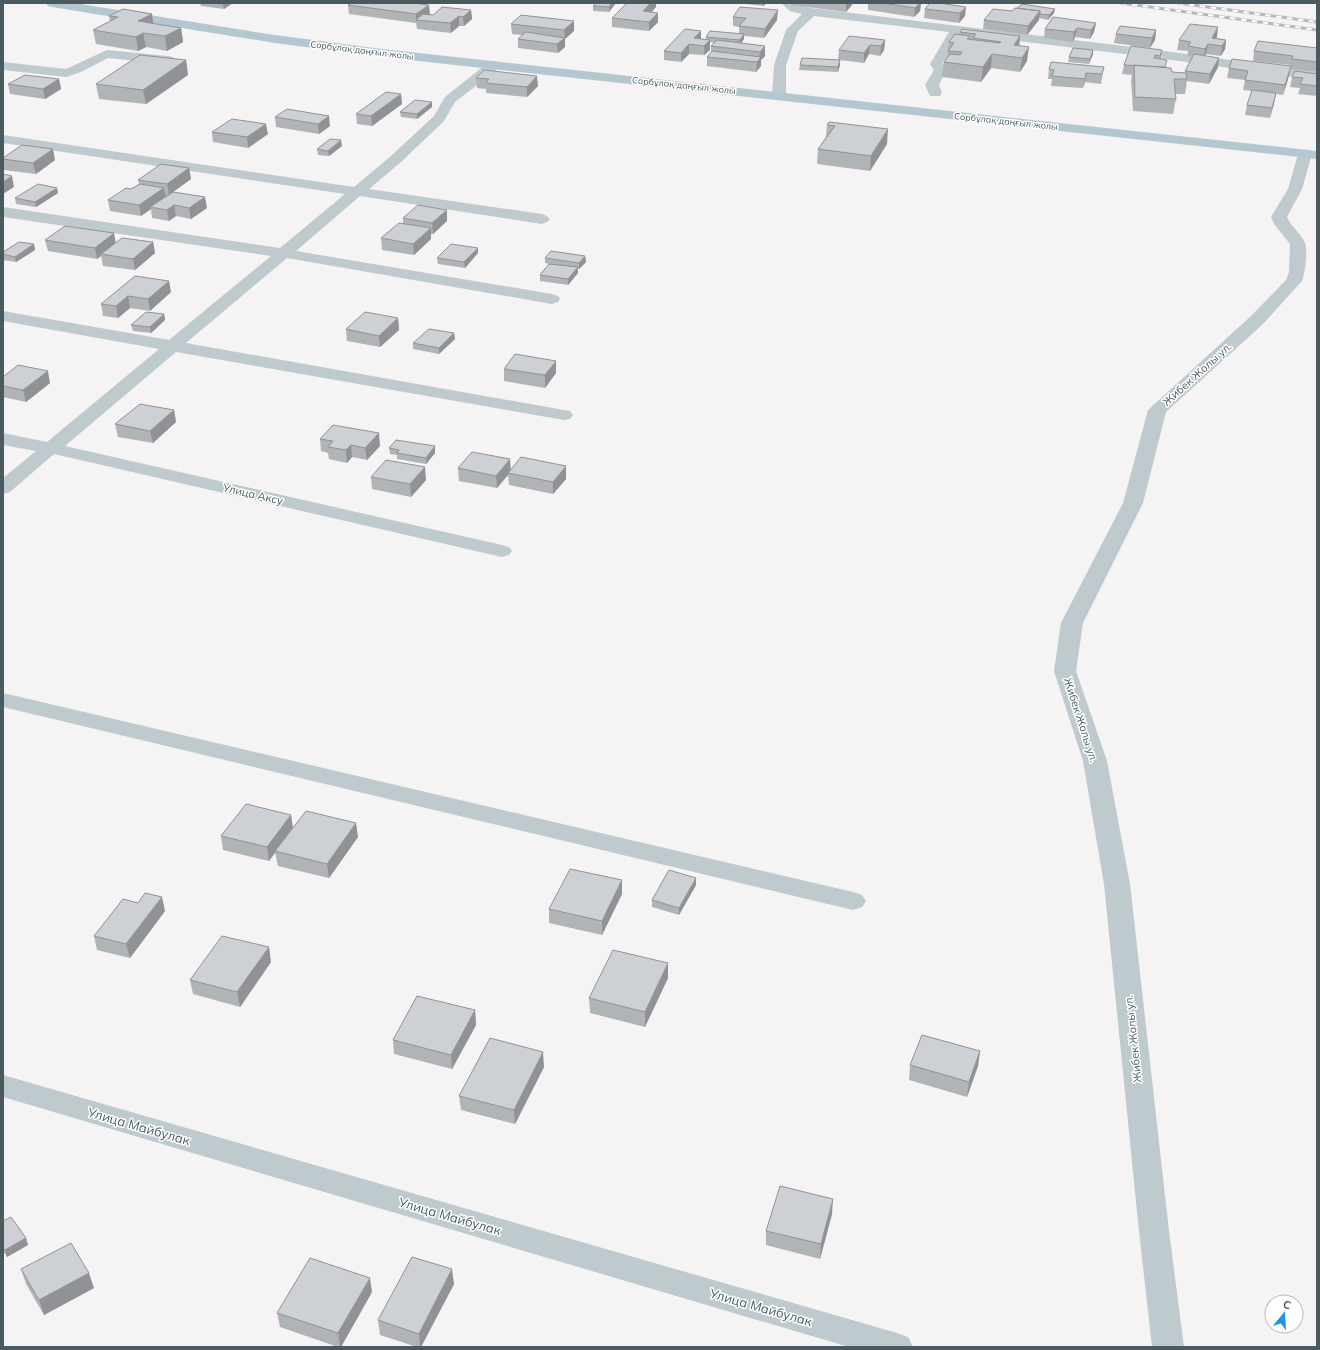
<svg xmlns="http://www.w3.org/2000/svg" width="1320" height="1350" viewBox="0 0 1320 1350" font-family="Mulish,sans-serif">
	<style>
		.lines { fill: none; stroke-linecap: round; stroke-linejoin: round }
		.street { fill: #becace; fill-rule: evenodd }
		.primary { fill: #b4c7d0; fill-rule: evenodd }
		.rail-casing { stroke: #b5b9bd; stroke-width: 3 }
		.rail { stroke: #fff; stroke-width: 2; stroke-dasharray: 5.5; stroke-linecap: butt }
		.wall { fill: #b0b4b7 }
		.shaded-wall { fill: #909295 }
		.building { fill: #cdd1d5; stroke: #909295 }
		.labels { text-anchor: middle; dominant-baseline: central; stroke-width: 3; stroke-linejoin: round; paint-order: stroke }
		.far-street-label { font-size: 9px; fill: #4a5a60; stroke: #fff }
		.street-label { font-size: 11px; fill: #4a5a60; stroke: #fff }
		.near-street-label { font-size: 13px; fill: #4a5a60; stroke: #fff }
	</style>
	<rect width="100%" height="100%" fill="#f5f3f3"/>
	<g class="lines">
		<path class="street" d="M781 3H795L811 8 1157 50 1317 72V80L1157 58 961 34 943 63 947 69 939 85 942 93 940 96H930L925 85 934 70 930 64 949 32 814 16 798 31 786 65V96L784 99H774L772 96 774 65 786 30 802 14 790 11Z
			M107 50 168 56 173 57 174 60 173 63 168 64 108 58 81 72 66 77 3 70V62L66 69Z
			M494 61 499 62 500 65 499 68 455 102 444 121 401 162 369 189 542 214 547 216 550 219 547 222 542 224 360 196 296 251 552 294 558 296 560 299 558 302 552 304 287 258 186 343 564 410 570 411 573 415 570 419 564 420 176 352 65 446 502 545 509 547 512 551 509 555 502 557 54 454 10 492 3 494V478L36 451 3 445V433L47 442 159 349 3 321V311L169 340 271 256 3 217V207L280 248 345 194 3 143V135L354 187 391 156 434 116 445 97 489 62Z
			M1305 150 1310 151 1312 154 1302 189 1287 217C1291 227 1301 233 1305 243 1308 251 1305 273 1302 281L1263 324 1166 412 1143 503 1083 623 1076 671 1107 761 1130 884 1169 1231 1184 1347H1152L1139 1231 1104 884 1083 761 1054 671 1061 623 1123 503 1148 410 1251 316 1286 280 1289 272 1290 244 1274 224 1271 217 1288 189 1298 154 1300 151Z
			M3 693 853 892 862 895 866 901 862 907 853 910 3 707Z
			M3 1075 897 1333 908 1337 913 1347H849L3 1097Z"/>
		<path class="primary" d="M46 3H74L275 35 382 49 1317 151V159L382 57 275 43 52 7 48 6Z"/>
		<defs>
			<path id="rail" d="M1121 3 1317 30
				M1178 3 1317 22"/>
		</defs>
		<use href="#rail" class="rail-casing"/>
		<use href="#rail" class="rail"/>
	</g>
	<path class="wall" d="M200 3H233L224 9 201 6Z
		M596 3H616L609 12 593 11V6Z
		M627 3H656V7L652 12 658 22 649 31 612 27V18Z
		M737 3H767L763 6Z
		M792 3H852V5L846 12 792 5Z
		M868 3H921L920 11 914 17 868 10Z
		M939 3 965 16 959 23 924 18 925 9Z
		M348 5 433 15 471 10 472 19 464 26H459L451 33 417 29 416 23 349 14Z
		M1055 9 1054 13 1048 20 1039 18V20L1027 35 983 29 984 20 1012 11Z
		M109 16 181 28 183 42 167 51 146 47 138 51 96 44 93 30 110 21Z
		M733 17 777 20 764 38 744 36V39L741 43 765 46V56L761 60V66L756 72 707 66V57L711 53V46L714 43 710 42V50L704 55 689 54 681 62 664 60V51L701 39H706V37L739 34V27L733 26Z
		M574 21V31L565 39V47L558 53 518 48V39L523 35 512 34 511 24Z
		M1096 23 1094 32 1090 39 1075 37 1073 42 1044 38 1045 29Z
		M962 29 1019 46 1027 61 1020 72 991 68 981 82 942 77 944 62 947 57 949 42 959 35 960 32Z
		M1156 30 1155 40 1150 48 1114 43 1116 34Z
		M1217 37 1216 38 1226 40 1225 49 1221 56 1206 54 1205 56 1218 67 1209 84 1187 81 1185 94H1175L1176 99 1173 114 1133 111 1131 80 1132 75 1122 74 1124 65 1162 50 1161 59 1166 67 1172 72 1185 73V71L1193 57 1187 56 1188 51 1177 50 1179 40Z
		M885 40 884 50 880 56 869 54 864 63 840 60V65L838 72 799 70 800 65 838 60 839 50Z
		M1317 48V72L1290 69 1289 76 1283 95 1276 94 1274 103 1270 118 1245 115 1247 105 1252 91 1243 90 1245 80 1227 78 1229 68 1291 66V65L1253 61 1254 51Z
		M1093 50V54L1089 64 1068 62 1069 57Z
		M186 60 188 75 146 104 99 99 96 84Z
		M1104 67 1101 84 1085 82 1083 88 1051 86 1052 79H1048L1049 69Z
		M484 70 538 86 527 97 486 93V89L477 88 476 78Z
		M1317 74V96L1298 94 1300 88 1290 87 1292 77Z
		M59 79 61 89 45 99 10 94 8 84Z
		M401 94 402 104 372 126 357 124 356 114Z
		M432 102V107L417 119 401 117 400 112Z
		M275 117 330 126 319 134 276 127Z
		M829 122 887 144 870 171 817 164 818 149 826 137 827 125Z
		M212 132 268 134 248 148 213 142Z
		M342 146 329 156 318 155 317 149Z
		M3 158 55 160 36 174 4 170 3 166Z
		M189 168 191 179 173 192 207 208 191 219 176 216 169 221 152 218 151 209 141 216 110 211 108 200 131 189 139 184 138 180Z
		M58 193 36 207 16 204 15 198Z
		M403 218 447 221 433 234H431V239L414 255 382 250 381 238 403 223Z
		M45 240 116 243 153 242 155 253 135 270 103 266 101 256 97 259 48 251Z
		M34 244 35 250 16 262 3 260V252Z
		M478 248V253L465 268 438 264 437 258Z
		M585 256 586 262 579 269 578 268V273L568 285 540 281V275L549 264 545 263V258Z
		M135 276 171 292 150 311 130 308 118 318 103 316 101 304Z
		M164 314 165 320 151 333 133 331 131 325Z
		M398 318 399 330 380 347 347 341 346 329Z
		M454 333 455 339 439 354 413 349V343Z
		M504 369 556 373 545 388 504 381Z
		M3 377 50 383 26 402 3 397Z
		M174 410 176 422 153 443 118 437 115 424Z
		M320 439 380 446 367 460 352 457 347 463 329 459 328 453 321 451Z
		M435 446V453L426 464 397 459V455L390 454 389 448Z
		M458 468 511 469 566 479 553 494 509 485 508 475 497 488 459 481Z
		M371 477 426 480 411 497 372 489Z
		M291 815 293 829 358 837 329 878 278 866 275 852 269 861 223 850 221 836Z
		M622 880V894L602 935 549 923V909Z
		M696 885 679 915 652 907V900Z
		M165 911 130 958 97 950 94 936Z
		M271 962 240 1007 193 994 190 980Z
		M668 978 645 1027 590 1013 589 998Z
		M475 1010 476 1025 452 1069 394 1054 393 1040Z
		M980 1051 978 1066 967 1097 909 1080 910 1065Z
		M544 1067 515 1124 461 1110 459 1096Z
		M832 1214 820 1259 766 1245V1231Z
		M3 1221 26 1238 28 1245 7 1257 3 1251Z
		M21 1269 94 1288 44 1315 26 1284Z
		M454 1284 421 1347H417L380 1335 378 1320Z
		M372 1292 341 1347H338L280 1327 277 1313Z"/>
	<path class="shaded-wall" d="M225 3H233L224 9 223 4Z
		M612 3H616L609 12V7Z
		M651 3H656V7L643 20V11Z
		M763 3H767L763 6Z
		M846 3H852V5L846 12Z
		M920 3H921L920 11 914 17 915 8Z
		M429 5 430 14 416 20V14Z
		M966 7 965 16 959 23 960 13Z
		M1055 9 1054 13 1048 20 1049 15Z
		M471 10 472 19 464 26 463 17Z
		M778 10 777 20 764 38 765 29Z
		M1040 11 1039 20 1027 35 1028 26Z
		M658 13V22L649 31V22Z
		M152 14 154 28 143 33 146 47 138 51 136 37 138 21Z
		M459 16V26L451 33 450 23Z
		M574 21V31L565 39V47L558 53 557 44 565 38 564 30Z
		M1096 23 1094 32 1090 39 1091 30Z
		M1218 27 1217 37 1212 45V38Z
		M181 28 183 42 167 51 165 36Z
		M1077 28 1075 37 1073 42 1074 32Z
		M1156 30 1155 40 1150 48 1152 38Z
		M701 31V40L694 38Z
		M744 34V39L740 45V40Z
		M1020 36 1019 50 1014 45Z
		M710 40V50L704 55V46Z
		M885 40 884 50 880 56 881 46Z
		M1226 40 1225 49 1221 56 1222 46Z
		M689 44V54L681 62V53Z
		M1208 44 1206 54 1204 58 1205 49Z
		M870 45 869 54 864 63V53Z
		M765 46V56L761 60V66L756 72 757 62 759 59 760 52Z
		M1029 47 1027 61 1020 72 1022 58Z
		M1093 50V54L1089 64 1090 59Z
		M992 54 991 68 981 82 983 67Z
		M1219 58 1218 67 1209 84 1210 74Z
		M186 60 188 75 146 104 143 90Z
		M840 60V65L838 72V67Z
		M1291 66 1289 76 1283 95 1285 85Z
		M1086 73 1085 82 1083 88 1085 79Z
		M537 76 538 86 527 97V87Z
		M59 79 61 89 45 99 43 89Z
		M1276 93 1274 103 1270 118 1272 108Z
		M401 94 402 104 372 126 371 116Z
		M432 102V107L417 119V114Z
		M329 116 330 126 319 134 318 124Z
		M266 124 268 134 248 148 247 137Z
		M888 129 887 144 870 171 871 156Z
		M341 140 342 146 329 156 328 151Z
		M53 149 55 160 36 174 33 163Z
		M189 168 191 179 169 195 167 184Z
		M12 176 14 187 3 194V182Z
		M57 188 58 193 36 207 35 202Z
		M164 188 166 199 150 207 151 209 141 216 139 205Z
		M205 197 207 208 191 219 189 208Z
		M174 205 176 216 169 221 167 210Z
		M447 210V221L433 234 432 223Z
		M431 228V239L414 255 413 244Z
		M114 233 116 244 101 254V256L97 259 95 248Z
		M153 242 155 253 135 270 133 259Z
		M34 244 35 250 16 262 15 257Z
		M478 248V253L465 268 464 262Z
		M585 256 586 262 579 269V263Z
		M578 267V273L568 285V279Z
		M169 281 171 292 150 311 148 299Z
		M128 296 130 308 118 318 116 306Z
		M164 314 165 320 151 333 150 327Z
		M398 318 399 330 380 347 379 336Z
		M454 333 455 339 439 354V348Z
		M556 361V373L545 388V375Z
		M48 371 50 383 26 402 23 390Z
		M174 410 176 422 153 443 150 431Z
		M379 433 380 446 367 460 365 448Z
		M351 445 352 457 347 463 346 450Z
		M435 446V453L426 464V458Z
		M510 459 511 472 508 473V475L497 488 496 476Z
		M566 466V479L553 494V482Z
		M425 467 426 480 411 497 410 484Z
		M291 815 293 829 269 861 267 847Z
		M356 823 358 837 329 878 327 864Z
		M696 878V885L679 915V908Z
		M622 880V894L602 935V921Z
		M162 897 165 911 130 958 126 944Z
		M269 947 271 962 240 1007 237 992Z
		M668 963V978L645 1027V1012Z
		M475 1010 476 1025 452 1069 451 1055Z
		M980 1051 978 1066 967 1097 969 1082Z
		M543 1052 544 1067 515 1124 514 1110Z
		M833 1199 832 1214 820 1259 821 1244Z
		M26 1238 28 1245 7 1257 5 1250Z
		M452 1269 454 1284 421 1347H420L419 1334Z
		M89 1273 94 1288 44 1315 39 1300Z
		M370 1278 372 1292 341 1347H340L338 1333Z"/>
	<path class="building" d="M211 3H225L223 4Z
		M352 3H413L429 5 416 14 348 5Z
		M596 3H612L609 7 593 6Z
		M627 3H651L643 11 658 13 649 22 612 18Z
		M882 3H920L915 8Z
		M930 3H939L966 7 960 13 925 9Z
		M1022 4 1055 9 1049 15 1040 14V11L1017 8Z
		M442 7 471 10 463 17 459 16 450 23 416 20 423 14 433 15Z
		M740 7 778 10 765 29 739 26 746 18 733 17Z
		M1015 8 1040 11 1028 26 984 20 993 9 1012 11Z
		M123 9 152 14 138 21 181 28 165 36 143 33 136 37 93 30 118 17 109 16Z
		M521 15 574 21 564 30 511 24Z
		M1053 17 1096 23 1091 30 1077 28 1074 32 1045 29Z
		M1190 24 1218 27 1212 38 1226 40 1222 46 1208 44 1205 49 1188 46 1191 42 1179 40Z
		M1120 26 1156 30 1152 38 1116 34Z
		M685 29 701 31 694 38 710 40 704 46 689 44 681 53 664 51Z
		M962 29 1020 36 1014 45 1029 47 1022 58 992 54 983 67 944 62 950 54 960 55 962 52 948 51 954 43 949 42 955 34 970 36 967 39 1000 43 1001 42 973 38 976 34 960 32Z
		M710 31 744 34 740 40 706 37Z
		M526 32 565 38 557 44 518 39Z
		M849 36 885 40 881 46 870 45 864 53 839 50Z
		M717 40 765 46 760 52 711 46Z
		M1258 41 1317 48V62L1292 59 1293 56 1254 51Z
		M1131 46 1162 50 1160 56 1155 55 1154 58 1167 60 1165 67 1124 65Z
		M1073 48 1093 50 1090 59 1069 57Z
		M712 51 761 57 757 62 707 57Z
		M1194 54 1219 58 1210 74 1185 71Z
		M140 55 186 60 143 90 96 84Z
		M802 58 840 60 838 67 800 65Z
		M1232 59 1291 66 1285 85 1245 80 1248 71 1229 68Z
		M1051 62 1104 67 1102 74 1086 73 1085 79 1052 76 1054 70 1049 69Z
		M1134 65 1171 68 1172 72 1186 73 1187 79H1174L1176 99 1135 97Z
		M484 70 537 76 527 87 486 83 489 79 476 78Z
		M1295 71 1317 74V86L1300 84 1303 78 1292 77Z
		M25 75 59 79 43 89 8 84Z
		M1252 90 1276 93 1272 108 1247 105Z
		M386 92 401 94 371 116 356 114Z
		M415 100 432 102 417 114 400 112Z
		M287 109 329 116 318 124 275 117Z
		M232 119 266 124 247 137 212 132Z
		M829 122 888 129 871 156 818 149 835 126 827 125Z
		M330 139 341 140 328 151 317 149Z
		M22 145 53 149 33 163 3 159V158Z
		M161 164 189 168 167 184 138 180Z
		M3 174 12 176 3 182Z
		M38 184 57 188 35 202 15 198Z
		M140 184 164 188 139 205 108 200 126 188 131 189Z
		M173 192 205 197 189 208 174 205 167 210 150 207Z
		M418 205 447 210 432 223 403 218Z
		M399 223 431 228 413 244 381 238Z
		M65 226 114 233 95 248 45 240Z
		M122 238 153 242 133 259 101 254Z
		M19 242 34 244 15 257 3 254V252Z
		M451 244 478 248 464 262 437 258Z
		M551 251 585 256 579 263 545 258Z
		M549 264 578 267 568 279 540 275Z
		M135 276 169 281 148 299 128 296 116 306 101 304Z
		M146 312 164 314 150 327 131 325Z
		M365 312 398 318 379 336 346 329Z
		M429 329 454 333 439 348 413 343Z
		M515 354 556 361 545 375 504 369Z
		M18 365 48 371 23 390 3 386V377Z
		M140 404 174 410 150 431 115 424Z
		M333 425 379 433 365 448 351 445 346 450 328 447 333 441 320 439Z
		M396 440 435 446 426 458 397 453 399 450 389 448Z
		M472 452 510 459 496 476 458 468Z
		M521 457 566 466 553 482 508 473Z
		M386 460 425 467 410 484 371 477Z
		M246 804 291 815 267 847 221 836Z
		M306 811 356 823 327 864 275 851Z
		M570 869 622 880 602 921 549 909Z
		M669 870 696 878 679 908 652 900Z
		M145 893 162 897 126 944 94 936 123 899 138 903Z
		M222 936 269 947 237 992 190 980Z
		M613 950 668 963 645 1012 589 998Z
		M417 996 475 1010 451 1055 393 1040Z
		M922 1035 980 1051 969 1082 910 1065Z
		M490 1038 543 1052 514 1110 459 1096Z
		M780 1186 833 1199 821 1244 766 1231Z
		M11 1217 26 1238 5 1250 3 1248V1221Z
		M71 1243 89 1273 39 1300 21 1269Z
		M412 1257 452 1269 419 1334 378 1320Z
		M310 1258 370 1278 338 1333 277 1313Z"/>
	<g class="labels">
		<g class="far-street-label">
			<text transform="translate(362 50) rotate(7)">Сорбұлақ даңғыл жолы</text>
			<text transform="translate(684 85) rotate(6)">Сорбұлақ даңғыл жолы</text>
			<text transform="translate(1006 121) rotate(6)">Сорбұлақ даңғыл жолы</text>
		</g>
		<g class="street-label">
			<text transform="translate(1197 374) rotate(-42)">Жибек Жолы ул.</text>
			<text transform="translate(253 494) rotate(13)">Улица Аксу</text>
			<text transform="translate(1081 720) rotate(72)">Жибек Жолы ул.</text>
			<text transform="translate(1133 1039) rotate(-96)">Жибек Жолы ул.</text>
		</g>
		<g class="near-street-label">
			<text transform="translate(139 1126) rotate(16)">Улица Майбулак</text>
			<text transform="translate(450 1216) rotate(16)">Улица Майбулак</text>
			<text transform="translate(761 1307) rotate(16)">Улица Майбулак</text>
		</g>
	</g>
	<rect width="1320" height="1350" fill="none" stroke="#4a5a60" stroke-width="8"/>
	<g transform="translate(1284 1314) rotate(18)"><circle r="19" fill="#ffffff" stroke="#b7bdbf"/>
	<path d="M0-3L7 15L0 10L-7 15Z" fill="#1f96e2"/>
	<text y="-6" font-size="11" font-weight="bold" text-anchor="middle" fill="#4a5a60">С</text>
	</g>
</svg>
